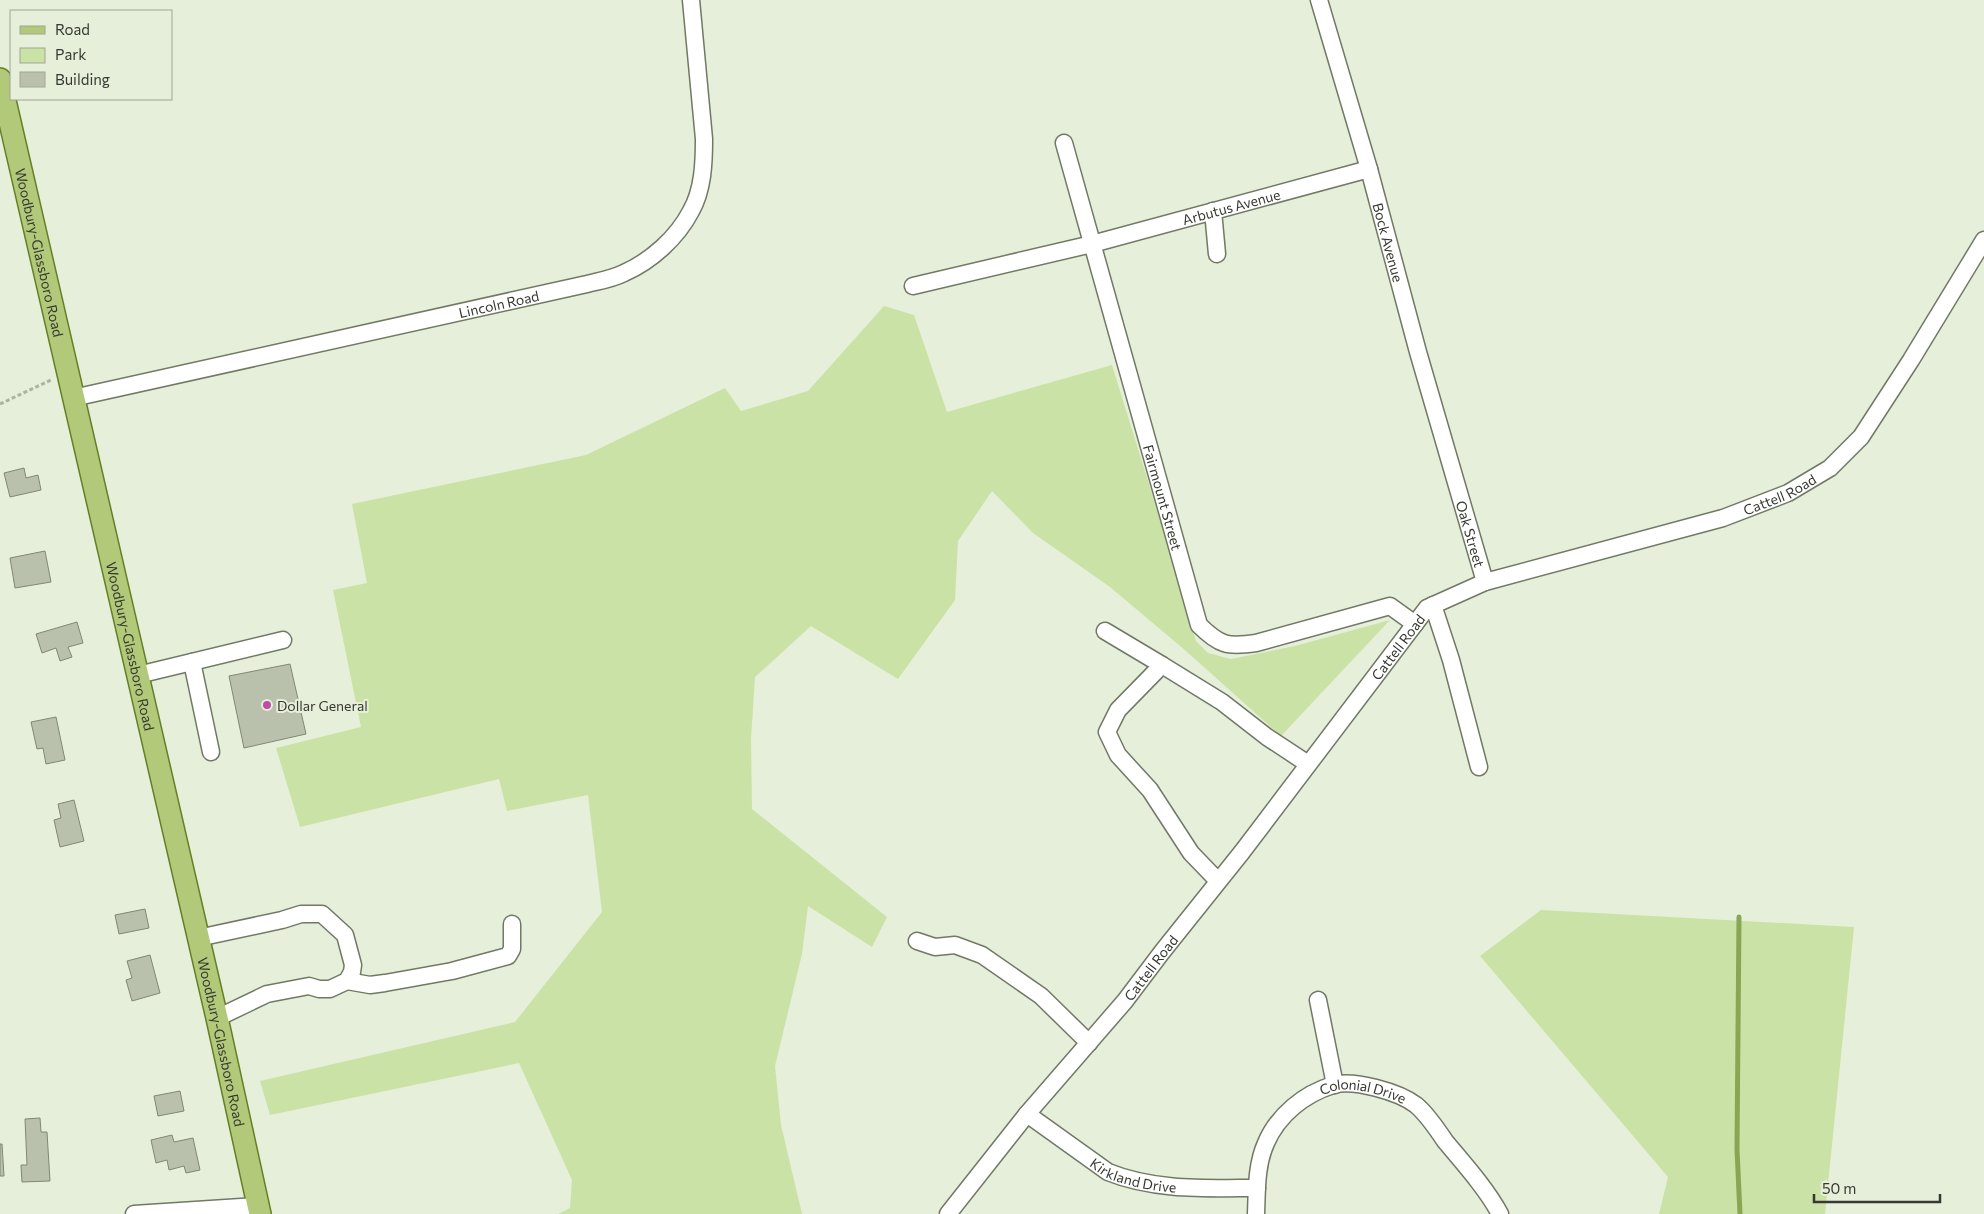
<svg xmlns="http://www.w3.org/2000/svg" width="1984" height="1214" viewBox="0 0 1984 1214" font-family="Commissioner,sans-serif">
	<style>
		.green { fill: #cbe2a6 }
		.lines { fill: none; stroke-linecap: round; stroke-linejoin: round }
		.stream { stroke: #89a653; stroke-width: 5 }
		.building { fill: #b9c1ac; stroke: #808874 }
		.minor-casing { stroke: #717966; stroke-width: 19 }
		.major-casing { stroke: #657f27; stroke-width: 24 }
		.path { stroke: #acb3a1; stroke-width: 3; stroke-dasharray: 4 2.5; stroke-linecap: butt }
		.minor { stroke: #fff; stroke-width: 16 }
		.major { stroke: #b2c97a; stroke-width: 21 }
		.poi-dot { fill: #be4da9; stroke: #e6efd9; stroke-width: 2 }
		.labels { text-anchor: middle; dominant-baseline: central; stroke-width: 4; stroke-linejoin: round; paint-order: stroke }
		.street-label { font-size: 14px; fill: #363931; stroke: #e6efd9 }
		.poi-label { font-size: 14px; fill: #363931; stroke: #e6efd9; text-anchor: start }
	</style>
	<rect width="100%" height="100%" fill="#e6efd9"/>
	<path class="green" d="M884 306 914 315 947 412 1112 365 1171 555 1196 641 1208 653 1231 659 1295 646 1390 620 1281 736 1186 651 1110 587 1033 533 992 491 958 541 955 600 898 679 811 626 755 677 751 739 752 809 887 917 872 947 808 906 802 954 775 1066 781 1125 802 1214H558L570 1208 572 1180 519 1063 270 1115 260 1081 515 1022 602 912 588 795 507 811 499 779 300 827 276 748 361 727 333 590 367 583 352 504 586 455 725 388 741 411 808 391Z
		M1541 910 1854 927 1825 1214H1659L1668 1177 1480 956Z"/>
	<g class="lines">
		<path class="stream" d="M1739 917 1737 1149 1740 1214"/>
	</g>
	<path class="building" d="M24 468 26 478 38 475 41 490 10 497 4 473Z
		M45 551 51 582 15 588 10 558Z
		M77 622 83 643 68 647 72 657 60 661 56 648 42 653 36 634Z
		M290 664 306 734 244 748 229 676Z
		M56 717 65 760 46 764 43 748 37 749 31 722Z
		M74 800 84 841 60 847 54 820 61 818 58 804Z
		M145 909 149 928 119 934 115 915Z
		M150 955 160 993 132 1001 126 980 132 978 127 961Z
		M180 1091 184 1111 158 1116 154 1096Z
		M40 1118 41 1132H47L50 1181 22 1182 21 1165H27L25 1119Z
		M172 1135 174 1142 193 1138 200 1170 186 1173 184 1166 169 1170 167 1160 156 1163 151 1140Z
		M0 1144H2L4 1176H0Z"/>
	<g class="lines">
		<defs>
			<g id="minor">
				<path id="s1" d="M1319 0 1369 169 1418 352 1485 582"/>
				<path id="s2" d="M1064 143 1199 625C1220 646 1228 647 1256 643L1390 606 1415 624"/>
				<path d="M1213 211 1217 254"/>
				<path id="s3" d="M913 286 1092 244 1369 169"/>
				<path id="s4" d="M73 398 587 284C599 281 612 279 624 273 651 261 677 238 691 211 703 190 704 163 704 139L691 0"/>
				<path d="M1433 605 1451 660 1479 767"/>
				<path d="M1105 631 1162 665 1118 710 1107 732 1118 755 1150 790 1191 853 1218 881"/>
				<path d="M192 662 211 752"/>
				<path d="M1162 665 1222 702 1267 737 1308 764"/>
				<path d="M138 675 283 640"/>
				<path d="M198 938 282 920 301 914H322L345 935 353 965 352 972 347 981 330 989H319L309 986 267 994 217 1018"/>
				<path d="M917 941 935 947 955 945 982 955 1041 996 1089 1043"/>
				<path d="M347 981 370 985 385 983 452 971 508 956 512 949V924"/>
				<path d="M1318 1000 1335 1085"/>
				<path id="s5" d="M1027 1114 1108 1172C1155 1191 1207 1188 1257 1188"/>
				<path d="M134 1214 258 1206"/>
				<path id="s6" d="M948 1214 1027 1114 1125 1001 1162 952 1242 852 1427 608 1485 582 1723 518 1788 493 1830 468 1861 437 1911 360 1984 240"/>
				<path id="s7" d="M1256 1214C1257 1190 1256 1165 1266 1143 1278 1115 1304 1094 1333 1085 1354 1079 1399 1092 1416 1105 1427 1114 1437 1129 1445 1141 1464 1164 1486 1188 1500 1214"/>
			</g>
			<g id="major">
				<path id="s8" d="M0 79 217 1018 260 1214"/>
			</g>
		</defs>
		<use href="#minor" class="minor-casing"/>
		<use href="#major" class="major-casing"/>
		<path class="path" d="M0 404 51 380"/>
		<use href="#minor" class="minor"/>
		<use href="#major" class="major"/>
	</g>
	<circle class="poi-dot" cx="267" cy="705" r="5"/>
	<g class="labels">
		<g class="street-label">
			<text stroke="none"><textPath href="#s3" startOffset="328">Arbutus Avenue</textPath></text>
			<text stroke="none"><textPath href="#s1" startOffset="252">Bock Avenue</textPath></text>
			<text stroke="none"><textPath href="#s8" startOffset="178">Woodbury-Glassboro Road</textPath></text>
			<text stroke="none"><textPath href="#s4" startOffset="436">Lincoln Road</textPath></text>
			<text stroke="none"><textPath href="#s6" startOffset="1144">Cattell Road</textPath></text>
			<text stroke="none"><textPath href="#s2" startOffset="368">Fairmount Street</textPath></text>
			<text stroke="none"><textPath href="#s1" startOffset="555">Oak Street</textPath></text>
			<text stroke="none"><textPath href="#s8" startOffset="582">Woodbury-Glassboro Road</textPath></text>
			<text stroke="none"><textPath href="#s6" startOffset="724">Cattell Road</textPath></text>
			<text stroke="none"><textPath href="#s6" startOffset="319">Cattell Road</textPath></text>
			<text stroke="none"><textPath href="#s8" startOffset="988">Woodbury-Glassboro Road</textPath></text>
			<text stroke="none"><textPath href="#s7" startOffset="194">Colonial Drive</textPath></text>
			<text stroke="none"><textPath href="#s5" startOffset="125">Kirkland Drive</textPath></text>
		</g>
		<g class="poi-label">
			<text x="277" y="705">Dollar General</text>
		</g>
	</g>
	<rect x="10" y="10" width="162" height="90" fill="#e6efd9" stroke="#a0a696"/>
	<rect x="20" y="26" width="25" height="8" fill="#b2c97a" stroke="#a0a696"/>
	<text x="55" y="35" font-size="15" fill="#363931">Road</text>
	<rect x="20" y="48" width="25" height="15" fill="#cbe2a6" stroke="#a0a696"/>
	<text x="55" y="60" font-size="15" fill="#363931">Park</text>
	<rect x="20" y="72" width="25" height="15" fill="#b9c1ac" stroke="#a0a696"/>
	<text x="55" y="85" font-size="15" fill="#363931">Building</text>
	<path d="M1814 1194v8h126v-8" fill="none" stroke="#363931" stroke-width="2.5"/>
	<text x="1822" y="1194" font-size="15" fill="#363931" stroke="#e6efd9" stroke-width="4" paint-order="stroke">50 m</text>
</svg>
